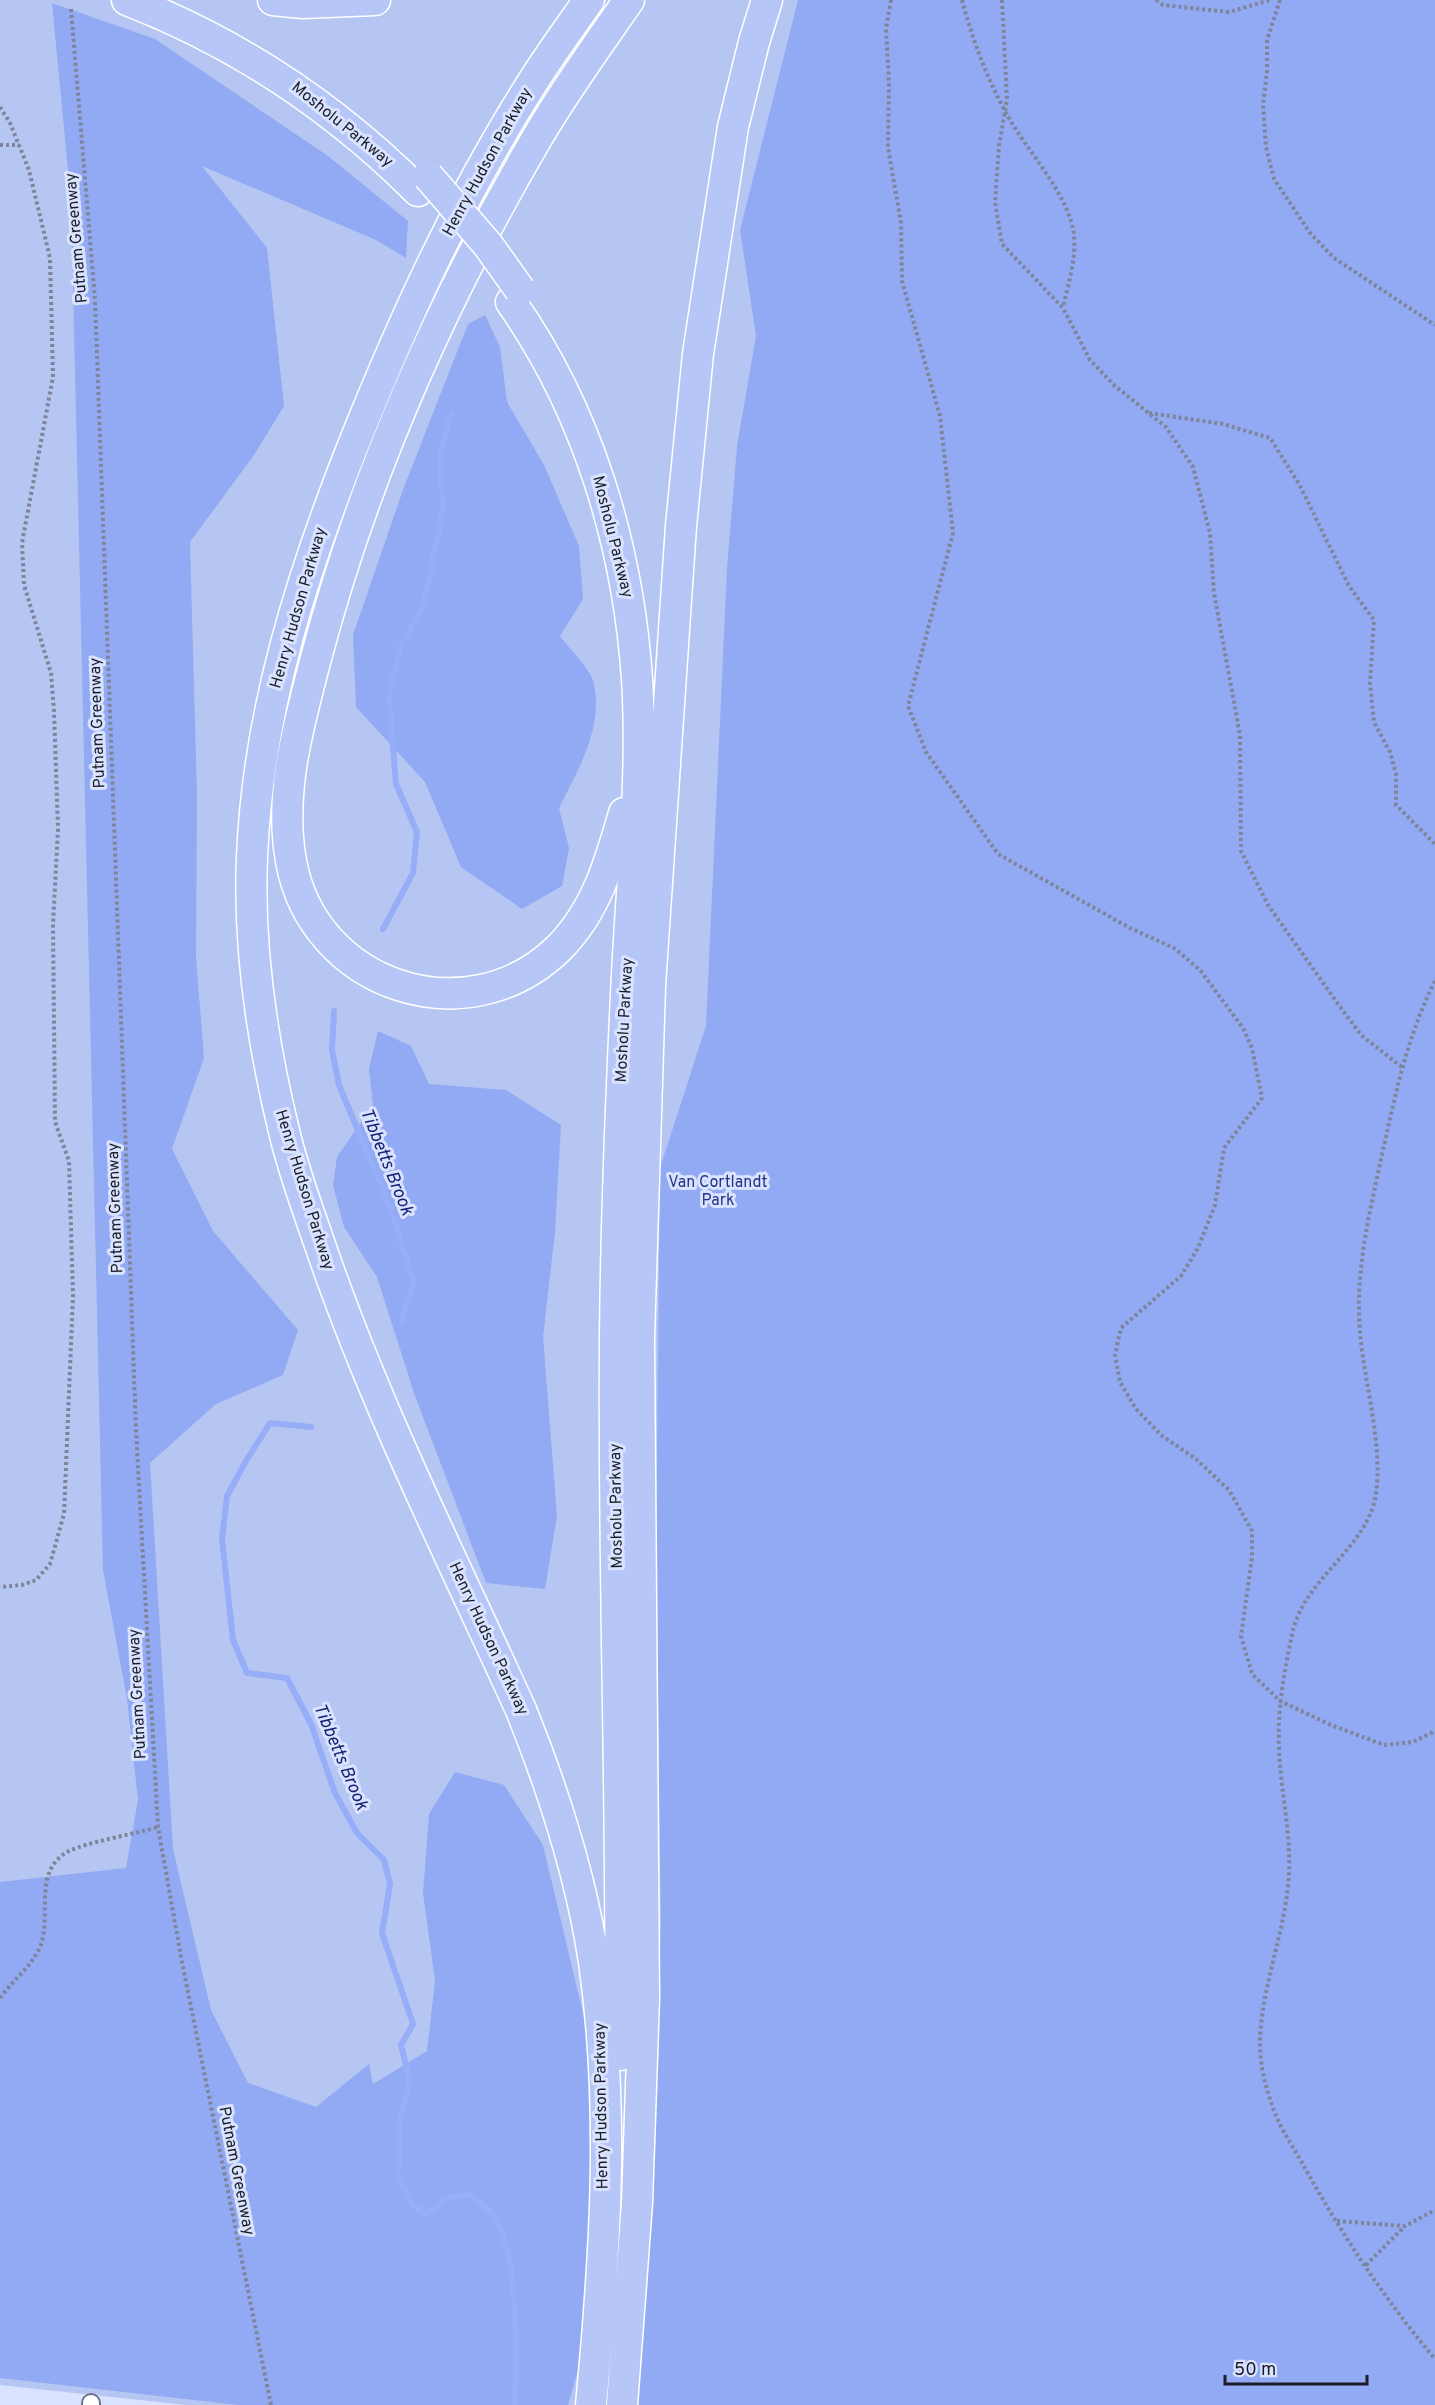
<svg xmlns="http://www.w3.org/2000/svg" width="1435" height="2405" viewBox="0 0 1435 2405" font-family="Overpass,sans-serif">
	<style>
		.green { fill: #b6c6f2 }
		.forest { fill: #92a9f4 }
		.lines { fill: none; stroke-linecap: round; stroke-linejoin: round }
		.stream { stroke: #96adf8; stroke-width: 6 }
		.minor-casing { stroke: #69728a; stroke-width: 20 }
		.motorway-casing { stroke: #fff; stroke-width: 33 }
		.path { stroke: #7e8599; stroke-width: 4; stroke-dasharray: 3 3; stroke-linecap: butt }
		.minor { stroke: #fff; stroke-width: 16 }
		.motorway { stroke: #b6c6f7; stroke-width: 30 }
		.motorway-bridge-casing { stroke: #fff; stroke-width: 33; stroke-linecap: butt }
		.motorway-bridge { stroke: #b6c6f7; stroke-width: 30 }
		.labels { text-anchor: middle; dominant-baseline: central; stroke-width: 6; stroke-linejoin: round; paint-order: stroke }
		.street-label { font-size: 16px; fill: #1a1d27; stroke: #d9e3ff }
		.park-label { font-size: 16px; fill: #253488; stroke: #d9e3ff }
		.water-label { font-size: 18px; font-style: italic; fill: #182275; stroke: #d9e3ff }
	</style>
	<rect width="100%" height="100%" fill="#d9e3ff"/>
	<path class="green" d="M0 0H1435V2405H186L0 2385Z"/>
	<path class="forest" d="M798 0H1435V2405H637L648 2276 661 1924 656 1544 660 1168 706 1026 727 569 737 446 756 336 740 230Z
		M52 3 155 39 328 156 408 221 406 258 376 240 202 166 267 248 284 406 254 455 190 542 197 795 196 957 204 1058 172 1149 213 1231 298 1330 283 1375 216 1404 150 1463 173 1849 211 2010 248 2083 316 2107 369 2064 373 2084 427 2051 435 1981 423 1893 429 1814 455 1772 504 1785 543 1845 587 2030 591 2201 580 2363 568 2405H238L0 2378V1882L126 1868 138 1800 127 1699 103 1570 71 201Z
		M485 315 500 347 507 402 544 465 579 546 583 599 560 636C568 647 590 669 593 681 605 725 578 770 559 808L569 848 562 886 522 909 461 867 425 782 356 707 353 635 404 487 468 324Z
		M378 1031 411 1046 429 1084 506 1090 561 1125 555 1232 543 1337 557 1516 545 1589 486 1583 414 1393 377 1277 344 1227 333 1185 337 1157 373 1105 369 1069Z"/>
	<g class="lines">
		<path class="stream" d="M383 929 413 873 417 832 396 784 389 696 401 646 424 603 443 509 440 454 452 412
			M334 1011 332 1050 339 1085 391 1210 414 1282 401 1321
			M311 1427 270 1423 246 1461 227 1496 222 1539 233 1640 247 1673 287 1678 311 1724 335 1793 357 1833 384 1860 390 1884 382 1933 413 2024 401 2045 410 2081 399 2122 398 2180 414 2206 425 2214C449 2203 439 2195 472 2195 479 2202 490 2210 495 2218 520 2258 516 2358 515 2405"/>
		<defs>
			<path id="minor" d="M91 2403V2405"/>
			<path id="motorway" d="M127 0C238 43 333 106 418 191
				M273 0 303 3 375 0
				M589 0C568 30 546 60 527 91 458 201 404 319 356 438 302 573 258 711 252 857 248 950 262 1041 284 1131 293 1170 307 1207 320 1245 375 1406 451 1556 521 1710 554 1792 581 1875 594 1962 615 2108 605 2259 591 2405
				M511 302C588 412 628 546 637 679 643 776 632 876 627 974 621 1096 616 1218 615 1340 613 1578 623 1817 620 2055
				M624 813C610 862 596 911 559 948 467 1038 313 986 291 861 279 793 298 727 315 662 363 478 441 302 537 138 565 90 598 45 629 0
				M622 2405 637 2203 644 1998 639 1338 650 986 681 526 698 354 733 127 754 42 767 0"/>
		</defs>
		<use href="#minor" class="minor-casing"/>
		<use href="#motorway" class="motorway-casing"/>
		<path class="path" d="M891 0 886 29 889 83 888 148 901 223 902 281 940 416 953 533 908 706 926 752 998 854 1130 928 1174 948 1200 970 1243 1028 1252 1048 1262 1098 1224 1148 1215 1205 1198 1248 1181 1276 1121 1328 1115 1355 1120 1382 1136 1409 1161 1435 1196 1459 1229 1490 1252 1531V1557L1241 1636 1252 1674 1280 1701 1331 1725 1384 1745 1413 1742 1435 1731
			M962 0C972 38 986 76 1005 111 1024 147 1059 183 1071 221 1080 248 1069 281 1063 307
			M1002 0 1007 99 999 146 995 202 1002 244 1063 308 1090 360 1115 386 1166 427 1193 467 1210 533 1214 593 1240 735 1241 851 1268 905 1338 1004 1361 1035 1403 1068
			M1156 0 1163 5 1229 12 1270 0
			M1280 0 1267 40V71L1263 105 1266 147 1274 179 1310 233 1334 258 1435 325
			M71 9 95 300 136 1431 158 1827 181 1957 271 2405
			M0 107 10 123 29 170 50 258 53 377 22 543 24 585 51 673 54 711 58 830 53 924 55 1122 69 1161 73 1296 64 1514 50 1564 36 1580 22 1585 0 1587
			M0 145H19
			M1149 413 1223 424 1270 438 1299 484 1349 586 1374 620 1370 683 1374 722 1390 752 1396 774V805L1435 844
			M1435 981C1406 1038 1394 1101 1380 1164 1368 1219 1355 1276 1360 1332 1364 1381 1383 1445 1376 1493 1369 1547 1306 1577 1293 1630 1285 1668 1277 1708 1279 1747 1280 1789 1291 1830 1289 1872 1287 1927 1262 1984 1260 2039 1259 2063 1266 2089 1274 2111 1282 2132 1296 2151 1306 2170 1343 2236 1386 2301 1435 2359
			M0 1998C13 1980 31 1967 40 1947 53 1916 31 1871 69 1851 88 1842 135 1834 158 1827
			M1337 2221 1405 2226 1435 2210
			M1366 2265 1405 2226"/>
		<use href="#minor" class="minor"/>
		<use href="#motorway" class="motorway"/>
		<defs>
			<path id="motorway-bridge" d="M428 176 488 245 520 290"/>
		</defs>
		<use href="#motorway-bridge" class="motorway-bridge-casing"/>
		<use href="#motorway-bridge" class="motorway-bridge"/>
	</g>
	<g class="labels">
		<g class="street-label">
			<text transform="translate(342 125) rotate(39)">Mosholu Parkway</text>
			<text transform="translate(488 162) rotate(-61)">Henry Hudson Parkway</text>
			<text transform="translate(77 238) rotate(-95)">Putnam Greenway</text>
			<text transform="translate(612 537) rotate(76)">Mosholu Parkway</text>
			<text transform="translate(299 608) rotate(-74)">Henry Hudson Parkway</text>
			<text transform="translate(98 723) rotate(-92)">Putnam Greenway</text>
			<text transform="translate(625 1020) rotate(-87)">Mosholu Parkway</text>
			<text transform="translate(304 1190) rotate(73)">Henry Hudson Parkway</text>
			<text transform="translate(116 1208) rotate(-92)">Putnam Greenway</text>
			<text transform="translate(617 1506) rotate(-91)">Mosholu Parkway</text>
			<text transform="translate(488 1639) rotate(65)">Henry Hudson Parkway</text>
			<text transform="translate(138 1694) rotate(-93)">Putnam Greenway</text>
			<text transform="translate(602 2106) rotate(-91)">Henry Hudson Parkway</text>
			<text transform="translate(236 2171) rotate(79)">Putnam Greenway</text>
		</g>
		<g class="park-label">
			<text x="718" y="1183">Van Cortlandt<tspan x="718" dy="18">Park</tspan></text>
		</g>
		<g class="water-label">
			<text transform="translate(386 1162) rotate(68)">Tibbetts Brook</text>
			<text transform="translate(340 1757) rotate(67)">Tibbetts Brook</text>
		</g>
	</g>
	<path d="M1225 2375v9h142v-9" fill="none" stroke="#1a1d27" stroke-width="3"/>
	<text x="1234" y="2375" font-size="18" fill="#1a1d27" stroke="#d9e3ff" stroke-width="4.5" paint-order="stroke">50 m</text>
</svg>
